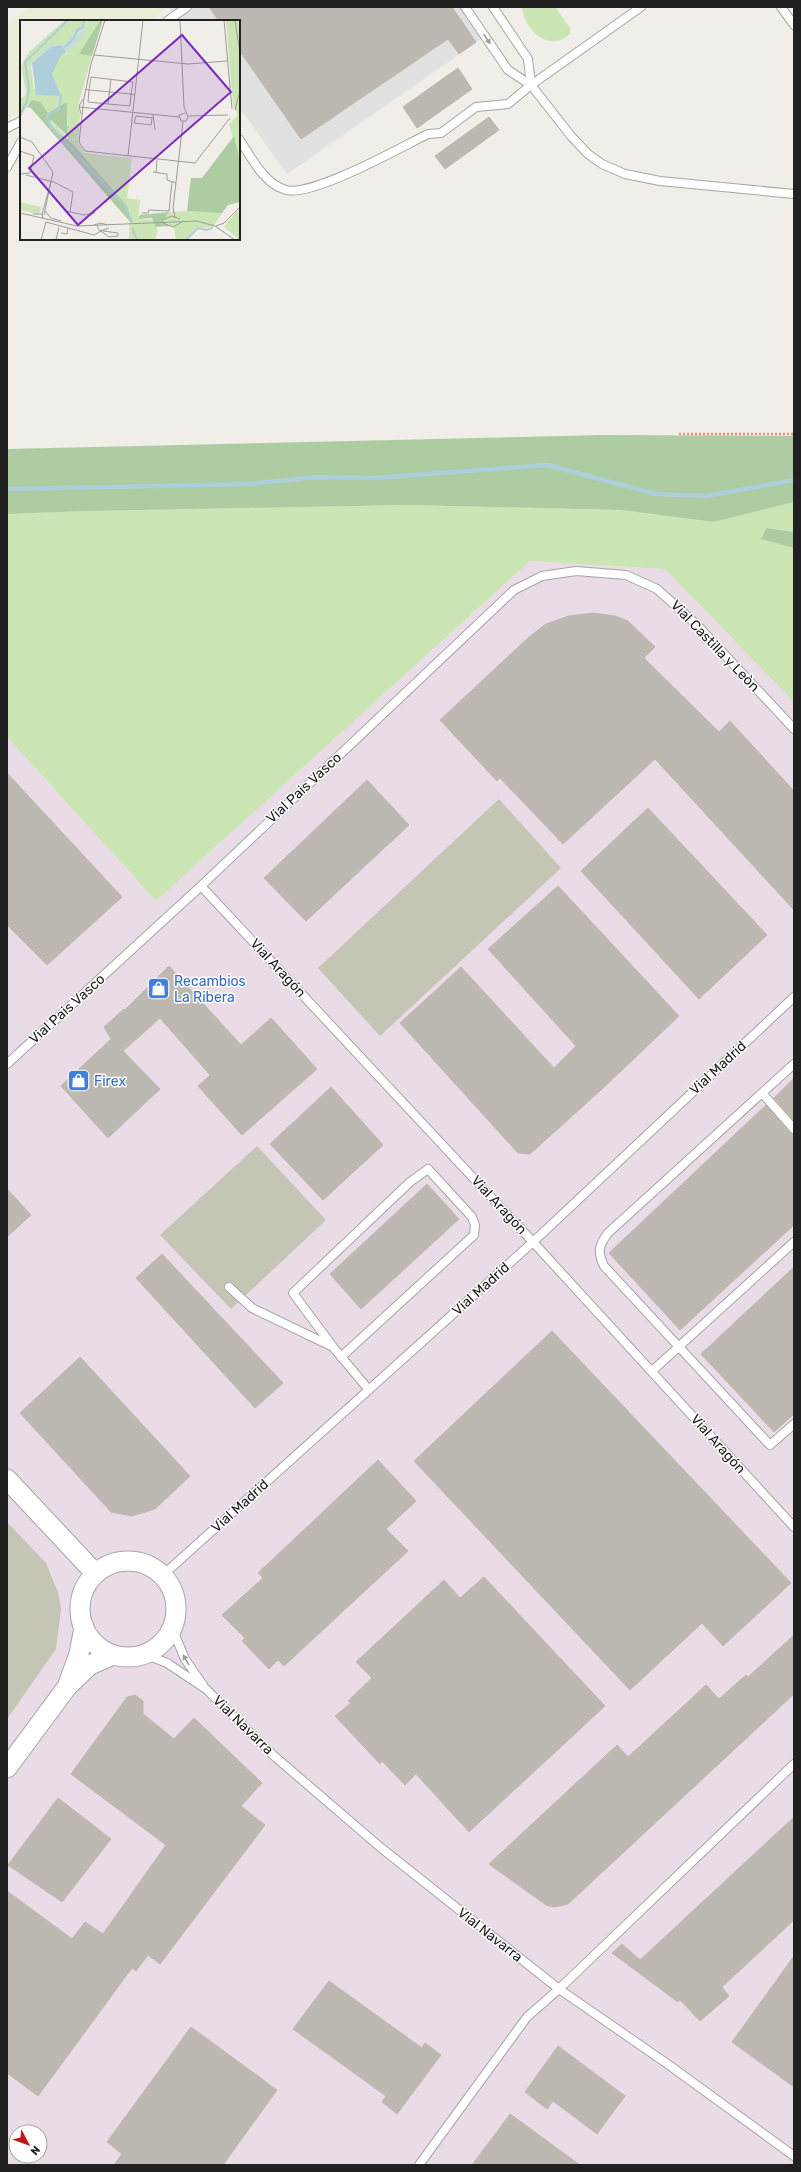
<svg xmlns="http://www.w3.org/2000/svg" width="801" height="2172" viewBox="0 0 801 2172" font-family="Rubik,sans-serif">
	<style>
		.industrial { fill: #e9dce6; fill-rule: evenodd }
		.construction { fill: #c4c5b5 }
		.farmland { fill: #ebedd7 }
		.grass { fill: #cbe5b5 }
		.forest { fill: #adcca2 }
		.parking { fill: #e1e1e1 }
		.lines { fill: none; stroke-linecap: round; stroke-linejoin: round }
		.stream { stroke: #aeced9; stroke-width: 4.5 }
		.building { fill: #beb8b2; stroke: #c1b6ad }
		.service-casing { stroke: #a5a5a5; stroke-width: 10 }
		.tertiary-casing { stroke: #a5a5a5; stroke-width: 21 }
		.path { stroke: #ed8d7e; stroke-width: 2.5; stroke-dasharray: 2 2; stroke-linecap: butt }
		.service { stroke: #fff; stroke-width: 8 }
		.tertiary { stroke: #fff; stroke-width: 19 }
		.oneway { fill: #9b9b9b }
		.labels { text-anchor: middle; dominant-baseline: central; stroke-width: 3; stroke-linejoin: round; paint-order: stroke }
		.street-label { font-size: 14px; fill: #212121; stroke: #fff }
		.shop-label { font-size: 14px; fill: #366cbe; stroke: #fff; text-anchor: start }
		.inset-river { fill: none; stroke: #aeced9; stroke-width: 2 }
		.inset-road { fill: none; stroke: #9e9c99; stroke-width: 1 }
		.view { fill: #7b2cbf; fill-opacity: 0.15; stroke: #7b2cbf; stroke-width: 2 }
		.inset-edge { fill: none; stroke: #212121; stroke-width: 2 }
	</style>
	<rect width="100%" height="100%" fill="#f1eee9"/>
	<path class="industrial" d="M530 561 665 569 794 702V2165H7V737L156 901ZM16 2132H40V2156H16Z"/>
	<path class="construction" d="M499 799 561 868 380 1036 318 968Z
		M257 1146 326 1220 231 1309 160 1235Z
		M7 1522 46 1563 58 1592 61 1609 56 1649 7 1719Z"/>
	<path class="farmland" d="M29 7H168L148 21H21V113L7 119V26Z"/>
	<path class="grass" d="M522 7H555L570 28V34C550 54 523 29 522 7Z
		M794 502V532L766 528 761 538 794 548V702L665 569 530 561 156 901 7 737V514L90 511 408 505 621 510 714 522Z"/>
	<path class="forest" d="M603 435 794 436V502L714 522 621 510 408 505 90 511 7 514V449Z
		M766 528 794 532V548L761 539Z"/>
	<path class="parking" d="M168 7H462L483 38 287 174 239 107V21H178Z"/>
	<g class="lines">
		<path class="stream" d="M7 489 250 484 316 477 375 478 547 465 657 494 706 496 794 480"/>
	</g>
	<path class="building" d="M209 7H452L476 42 459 54 448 39 301 139 239 50V21H219Z
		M458 68 472 89 417 128 403 107Z
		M489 117 499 130 445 169 435 156Z
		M593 613 615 616 628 621 655 647 644 658 719 732 730 721 794 791V910L655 759 563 844 500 778 497 781 440 720 529 637 546 624 569 616Z
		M7 773 122 897 47 965 7 925Z
		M367 780 409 825 306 921 264 878Z
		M648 808 767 935 699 999 581 871Z
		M558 886 679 1016 601 1090 530 1154 518 1153 400 1023 461 967 554 1068 576 1046 488 949Z
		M169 966 241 1045 271 1018 317 1069 242 1135 198 1086 210 1075 160 1018 123 1051 160 1089 108 1138 61 1086 111 1039 104 1027 124 1009 125 1010Z
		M794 1078V1121L774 1098Z
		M331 1087 383 1145 323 1200 270 1144Z
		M766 1105 790 1133 794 1134V1225L680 1330 609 1253Z
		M427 1184 459 1219 361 1309 330 1274Z
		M7 1189 31 1215 7 1237Z
		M162 1254 283 1383 255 1408 136 1278Z
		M794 1267V1414L774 1432 701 1354Z
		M552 1331 791 1583 723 1646 702 1623 630 1690 414 1461Z
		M80 1357 190 1476 155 1509 132 1516 111 1512 20 1413Z
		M378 1460 416 1501 386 1529 408 1551 284 1666 278 1660 269 1669 242 1641 245 1638 222 1615 263 1578 258 1573Z
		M484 1577 605 1706 469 1832 416 1774 405 1785 382 1761 380 1764 335 1716 351 1703 348 1701 372 1678 356 1662 444 1580 460 1598Z
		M794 1635V1694L568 1904 554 1907 546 1905 489 1864 617 1745 628 1757 706 1685 719 1699 746 1675 748 1677Z
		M135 1695 143 1701V1714L174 1739 194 1718 262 1783 241 1806 265 1825 160 1964 148 1955 136 1971 132 1968 38 2096 7 2073V1891L72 1939 85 1922 103 1934 166 1845 71 1774 127 1697Z
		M58 1798 111 1839 62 1902 8 1865Z
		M794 1817V1920L722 1987 729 1996 700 2021 680 2000 678 2002 612 1953 622 1944 640 1960Z
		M794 1956V2087L732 2042Z
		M329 1981 422 2048 425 2043 441 2055 397 2114 382 2102 386 2096 293 2029Z
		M191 2027 277 2090 223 2165H114L122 2154 107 2142Z
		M558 2046 625 2096 597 2134 553 2101 547 2109 525 2092Z
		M510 2114 580 2165H472Z"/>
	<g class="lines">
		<defs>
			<path id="service" d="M465 7 508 70 531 85 571 136 588 154 602 164 625 174 660 181 794 194
				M493 7 528 59 531 85
				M781 7 794 25
				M167 21 187 7
				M7 128 21 121
				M239 139C251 157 264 184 286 190 313 197 401 147 428 134L441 133 476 107 508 104 531 85 641 7
				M7 167 21 142
				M201 886 533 1242 794 1527
				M7 1064 201 886 514 590 542 576 576 571 626 575 657 589 698 626 794 729
				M794 1064 762 1093 794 1129
				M762 1093 608 1233C599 1245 597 1252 604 1266L770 1445 794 1424
				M229 1287 252 1308 333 1347 369 1390
				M333 1347 293 1293 410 1182 428 1169 472 1217 475 1225 474 1235 341 1357
				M652 1371 794 1242
				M163 1575 533 1242 794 997
				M172 1628 185 1659 203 1685
				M147 1655 167 1663 206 1689 273 1755 380 1847 559 1989 669 2065 794 2156
				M419 2165 527 2017 559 1989 794 1764"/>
			<path id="tertiary" d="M7 1479 95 1573
				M80 1609a48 48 0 1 1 96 0a48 48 0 1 1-96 0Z
				M68 1684 79 1654 84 1627
				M7 1768 67 1687 90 1665 113 1655"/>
		</defs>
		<use href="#service" class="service-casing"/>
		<use href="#tertiary" class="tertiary-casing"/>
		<path class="path" d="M679 434H794"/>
		<use href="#service" class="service"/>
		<use href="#tertiary" class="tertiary"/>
	</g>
	<defs><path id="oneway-solid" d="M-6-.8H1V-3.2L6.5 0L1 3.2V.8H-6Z"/></defs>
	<g class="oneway">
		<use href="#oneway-solid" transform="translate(487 39) rotate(56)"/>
		<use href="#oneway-solid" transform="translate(186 1660) rotate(-120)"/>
	</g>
	<defs>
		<symbol id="shop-square" viewBox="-11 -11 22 22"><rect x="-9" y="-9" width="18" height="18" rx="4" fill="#3f7fe0" stroke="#fff"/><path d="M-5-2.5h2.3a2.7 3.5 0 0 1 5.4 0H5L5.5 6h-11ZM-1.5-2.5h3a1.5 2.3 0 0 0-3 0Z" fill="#fff"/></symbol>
	</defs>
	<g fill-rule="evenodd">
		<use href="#shop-square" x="146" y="976" width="25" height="25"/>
		<use href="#shop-square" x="66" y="1068" width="25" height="25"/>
	</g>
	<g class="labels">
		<g class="street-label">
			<text transform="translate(715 646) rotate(46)">Vial Castilla y Leòn</text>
			<text transform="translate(304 788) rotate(-43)">Vial Pais Vasco</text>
			<text transform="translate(278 968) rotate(47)">Vial Aragón</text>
			<text transform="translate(67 1009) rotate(-42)">Vial Pais Vasco</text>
			<text transform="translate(718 1068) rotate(-43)">Vial Madrid</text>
			<text transform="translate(499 1205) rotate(47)">Vial Aragón</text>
			<text transform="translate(481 1289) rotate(-42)">Vial Madrid</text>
			<text transform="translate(718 1444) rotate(48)">Vial Aragón</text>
			<text transform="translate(240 1506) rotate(-42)">Vial Madrid</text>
			<text transform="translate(243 1725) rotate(44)">Vial Navarra</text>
			<text transform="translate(490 1935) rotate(38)">Vial Navarra</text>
		</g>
		<g class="shop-label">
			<text x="174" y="981">Recambios<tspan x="174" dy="16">La Ribera</tspan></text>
			<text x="94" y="1081">Firex</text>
		</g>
	</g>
	<g transform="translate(20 20)">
		<rect width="220" height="220" fill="#f1eee9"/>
		<path d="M45 0H82L59 34 72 36 58 86 60 94 58 123 65 133 112 138 107 178 120 180 118 199 134 200 138 212 134 220H109L110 191 51 122 38 113 30 103 31 100 48 118 47 112V108L51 109 47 106 48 99 39 89 28 94 11 80 0 98V79L5 76 6 72 1 47 4 40 10 31ZM64 8 61 20 40 37 33 49 32 54 38 69H14L11 47 14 40 32 25 46 23 56 9ZM206 0H220V142L209 104 218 95 213 86ZM0 182 21 187 19 194 0 190ZM167 191 197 192 202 193 193 207 177 208 165 220H156L154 208 143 201 149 192ZM216 192H220V220L204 207Z" fill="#cbe5b5" fill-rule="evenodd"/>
		<path d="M83 0 72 36 59 34 80 1ZM11 80 20 82 28 93 47 82V106L51 109 48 108 47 112 50 118 31 100 30 103 38 113 51 122 107 186 113 202 111 203 10 87 7 88ZM214 116 220 142V182L208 185 202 193 167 191 171 158H182ZM149 192 143 201 150 206 136 207 132 198 118 199 120 195Z" fill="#adcca2"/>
		<path d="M65 4 64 17 53 28 46 32 42 25 31 27 12 43 30 22 34 25 46 23 56 9Z" fill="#c8ddd4"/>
		<path d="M42 25 46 32 40 37 32 54 41 76 16 75 12 43 31 27Z" fill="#aeced9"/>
		<path class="inset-river" d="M44 28 54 18 57 10 63 7 64 0M41 74 39 89 27 95 30 106 105 186 112 202M0 95 7 81 9 69 5 42 48 0M112 208 117 220M166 220 178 208 186 210 193 208"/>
		<path class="inset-road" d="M85 0 71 44 64 78 59 122 65 131 175 143 210 98M160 0 164 87 168 97 166 101H161L159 95 165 93M204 0 212 89M215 0 220 33M74 35 168 44 207 41M65 69 69 70 68 82 88 84 91 59M88 84 110 86V85L111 74 113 62 71 57 69 70 111 74 115 75M59 87 159 97M215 90 220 71M61 94 59 86 63 79M133 94 135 110M168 96 208 95M132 99 131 105 114 103 116 96 133 98M0 117 12 122 33 152 24 195M0 131 14 136 10 153 0 154M108 136 123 0M133 152 147 154V160L156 163M136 152 137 140M6 155 34 162 53 172 50 192M25 191 31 198 41 201M46 191 64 195 75 193M0 193 57 206 177 201 195 206 215 220M122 193H128L129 190 149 191 152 162M13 194H22L23 198M22 194 31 162M155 197 153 188 163 102M142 200 152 196 160 199M143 203 153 207 162 202M74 205 81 203 87 205M77 206 80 211 89 208M196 206 204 203 220 187M81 211 89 217 98 216V213L83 211M41 213 47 214 48 208M21 220 26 202 74 215 81 211M36 220 39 207"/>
		<path class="view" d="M162 15 211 72 58 205 9 148Z"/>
		<rect width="220" height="220" class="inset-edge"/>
	</g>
	<rect width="801" height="2172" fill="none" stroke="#212121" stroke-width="16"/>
	<g transform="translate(28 2144) rotate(131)"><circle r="19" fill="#ffffff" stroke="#a6a6a6"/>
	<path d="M0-3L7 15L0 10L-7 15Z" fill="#be1a14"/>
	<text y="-6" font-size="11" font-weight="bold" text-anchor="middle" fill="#212121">N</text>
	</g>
</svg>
